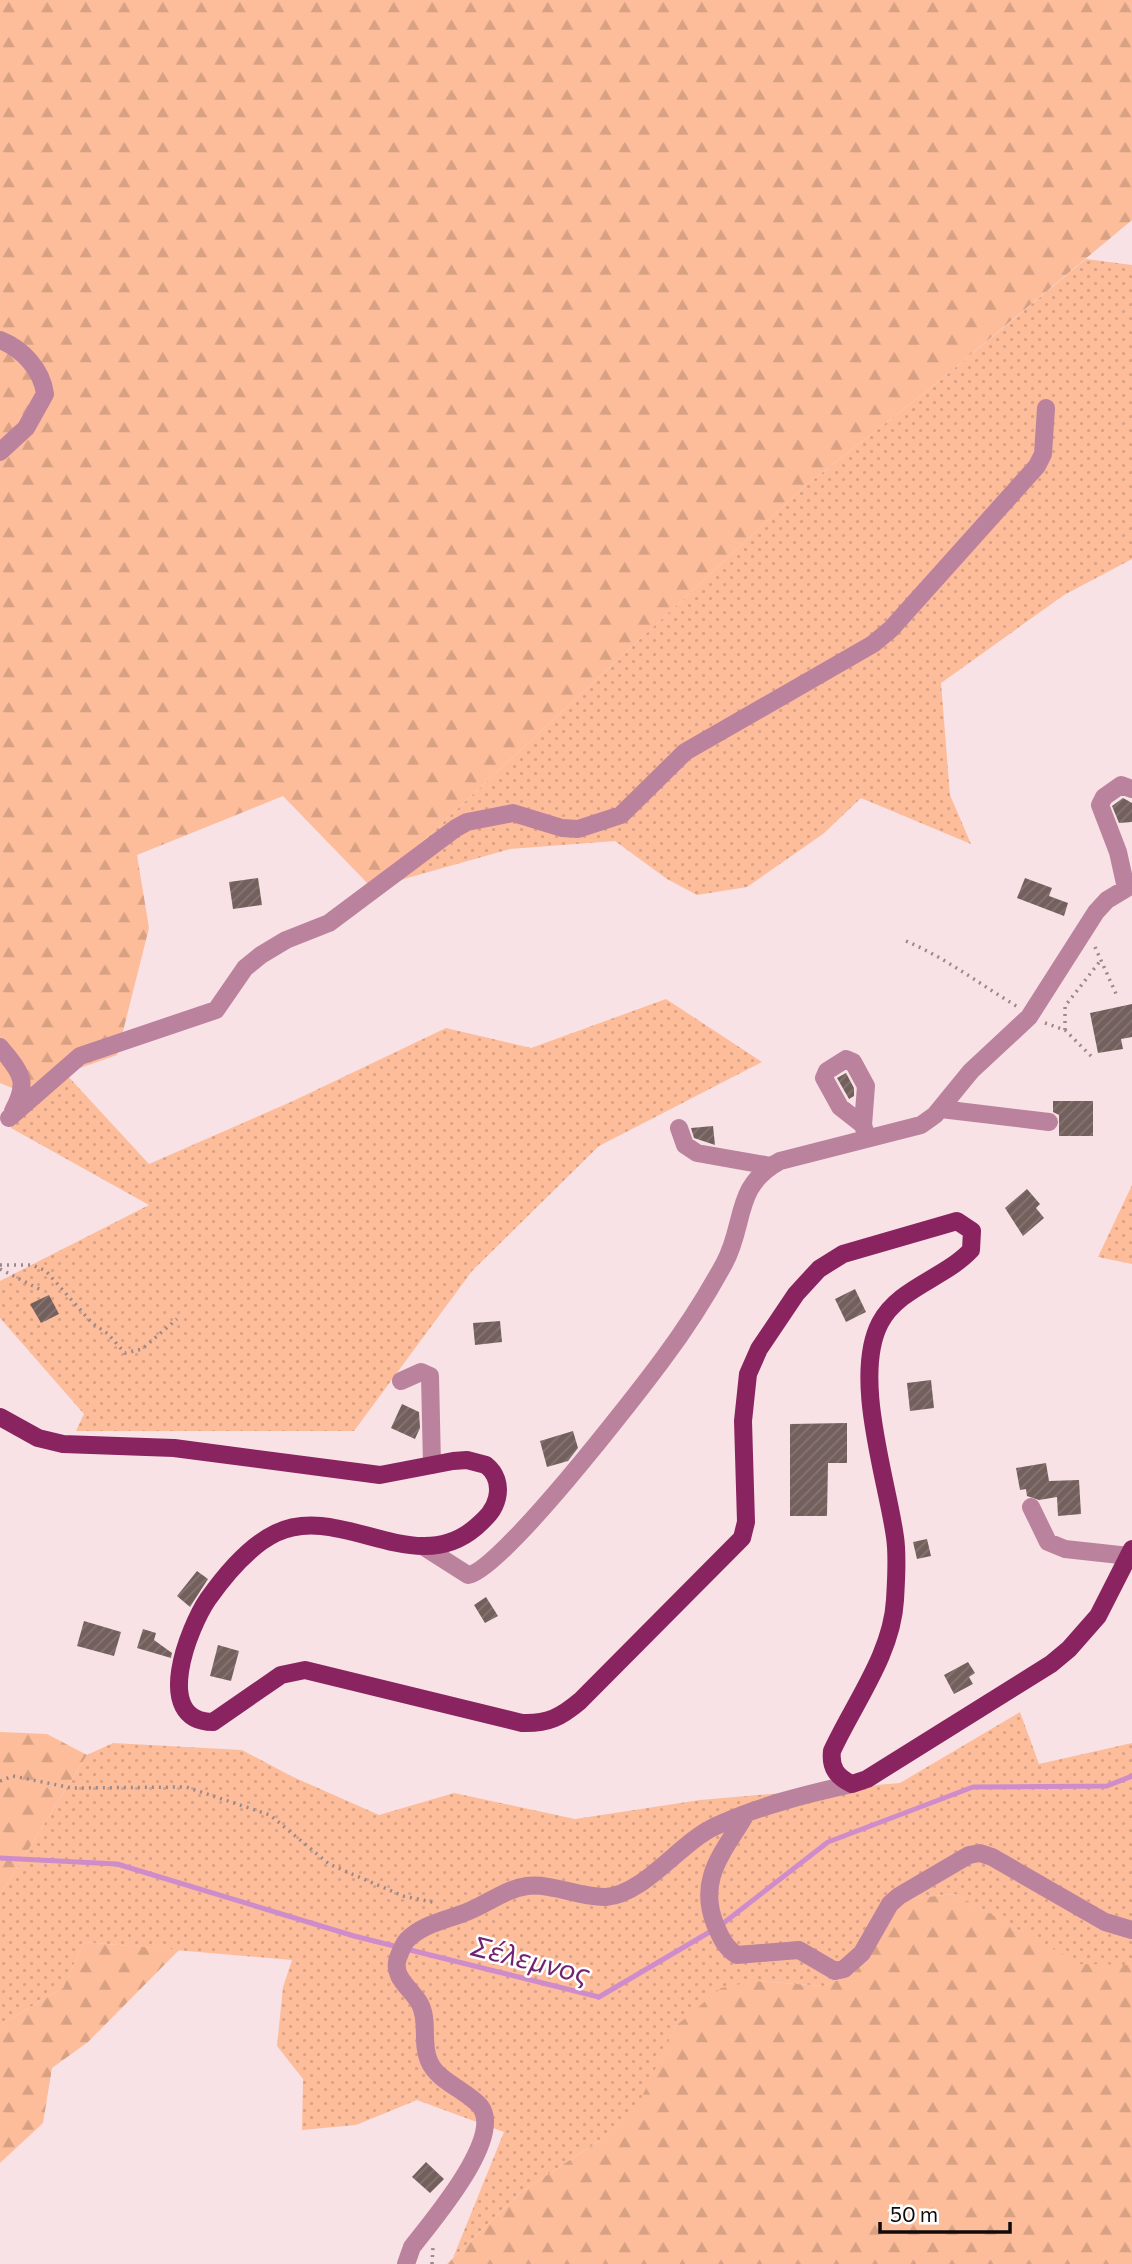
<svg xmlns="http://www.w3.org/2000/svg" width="1132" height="2264" viewBox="0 0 1132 2264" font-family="Commissioner,sans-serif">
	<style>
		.grass { fill: url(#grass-dots) }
		.forest { fill: url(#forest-firs) }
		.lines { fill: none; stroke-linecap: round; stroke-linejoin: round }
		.stream { stroke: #ce8ccb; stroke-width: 5 }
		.building { fill: url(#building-hatch) }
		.path { stroke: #99898b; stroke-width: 3.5; stroke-dasharray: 2 5; stroke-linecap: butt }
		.minor { stroke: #bb829e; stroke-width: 18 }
		.major { stroke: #8a2461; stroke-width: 18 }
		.labels { text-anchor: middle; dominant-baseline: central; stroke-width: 5; stroke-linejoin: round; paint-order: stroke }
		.water-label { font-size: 28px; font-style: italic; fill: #712371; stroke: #fff }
	</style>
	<defs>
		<pattern id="grass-dots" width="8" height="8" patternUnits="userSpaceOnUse" patternTransform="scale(1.75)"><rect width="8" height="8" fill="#fdbd9b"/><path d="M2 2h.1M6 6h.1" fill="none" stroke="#d8a184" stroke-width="1.8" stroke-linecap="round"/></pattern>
		<pattern id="forest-firs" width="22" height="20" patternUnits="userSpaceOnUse" patternTransform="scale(1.75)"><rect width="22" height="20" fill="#fdbd9b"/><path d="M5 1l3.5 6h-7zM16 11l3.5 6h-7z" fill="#d8a184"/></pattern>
		<pattern id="building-hatch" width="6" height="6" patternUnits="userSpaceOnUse" patternTransform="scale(1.75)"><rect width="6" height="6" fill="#73605d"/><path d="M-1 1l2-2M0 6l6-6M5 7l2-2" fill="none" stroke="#847673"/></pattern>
	</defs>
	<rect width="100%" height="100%" fill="#f8e2e5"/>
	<path class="grass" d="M1086 259 1132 265V559L1064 595 941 683 950 795 971 844 861 798 823 834 747 887 697 895 667 879 615 841 510 849 372 888 805 486 933 386Z
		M666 999 762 1062 599 1146 472 1271 354 1431H76L84 1414 0 1318V1281L149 1205 11 1128 17 1090 65 1073 149 1164 293 1101 446 1028 531 1048Z
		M1132 1185V1264L1098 1257Z
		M1020 1712 1039 1764 1132 1743V1965H1080L955 1894 887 1901 854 1973 824 1986 756 1981 676 2026 639 2105 600 2140 520 2193 453 2258 504 2132 417 2100 356 2125 302 2130 303 2079 277 2046 283 1987 292 1960 84 1942 63 1988 0 2025V1895L87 1755 113 1743 242 1750 291 1776 379 1815 454 1793 575 1819 700 1800 900 1783Z"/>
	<path class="forest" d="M0 0H1132V220L933 386 805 486 372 888 283 796 137 855 149 928 117 1055 17 1090 0 1083Z
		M0 1732 47 1734 87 1755 0 1895Z
		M955 1894 1080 1964 1132 1965V2264H447L520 2193 600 2140 638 2105 676 2026 721 1988 756 1981 824 1986 854 1973 887 1901Z
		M84 1942 179 1950 88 2042 52 2068 43 2123 0 2163V2025L63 1988Z"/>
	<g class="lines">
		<path class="stream" d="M0 1858 117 1864 354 1936 599 1997 713 1930
			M721 1925 828 1842 973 1787 1107 1786 1132 1776"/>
	</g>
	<path class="building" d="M1123 798 1132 803V822L1119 823 1112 806Z
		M258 878 262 905 233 909 229 882Z
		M1025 878 1052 888 1049 896 1068 903 1064 916 1017 898Z
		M1132 1004V1037L1121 1039 1123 1049 1098 1053 1090 1013Z
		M846 1073 854 1088V1096L849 1099 837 1078Z
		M1053 1101H1093V1136H1059V1115L1053 1112Z
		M713 1126 715 1145 694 1138 691 1128Z
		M1027 1189 1040 1204 1036 1208 1044 1218 1023 1236 1005 1208Z
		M855 1289 866 1312 846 1322 835 1299Z
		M49 1295 59 1314 41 1323 30 1304Z
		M500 1321 502 1342 475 1345 473 1323Z
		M931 1380 934 1408 910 1411 907 1383Z
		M402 1404 419 1412 420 1428 415 1439 391 1428Z
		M847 1423V1463H828L827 1516H790V1424Z
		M573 1431 578 1448 568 1461 547 1467 540 1441Z
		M1046 1463 1049 1481 1079 1480 1081 1514 1058 1516 1057 1497 1039 1500 1027 1496 1026 1489 1020 1490 1016 1468Z
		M927 1539 931 1556 917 1559 913 1542Z
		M197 1571 208 1579 190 1607 177 1596Z
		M486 1597 498 1616 485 1623 474 1605Z
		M84 1621 121 1632 114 1656 77 1646Z
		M143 1629 156 1633 154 1640 172 1653 171 1658 137 1648Z
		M218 1645 239 1651 231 1681 210 1676Z
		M968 1662 975 1673 969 1677 973 1684 954 1694 944 1675Z
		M426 2162 444 2179 430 2193 412 2177Z"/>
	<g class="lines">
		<path class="path" d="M906 941C946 958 981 985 1018 1007
			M1095 947 1117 996
			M1045 1023 1065 1030 1093 1058
			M1065 1030V1006L1101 960
			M0 1265H32L46 1271 92 1323 108 1334 125 1353 142 1349 177 1319
			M0 1269 41 1290
			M0 1781 13 1776 72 1788 186 1787 270 1815 329 1864 403 1896 437 1903
			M432 2264 433 2247"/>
		<path class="minor" d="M0 340C23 349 42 370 45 394L26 428 0 452
			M1126 888 1118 852 1100 805 1104 797 1121 785 1132 789
			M0 1047C20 1072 30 1080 13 1111
			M941 1109 1049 1122
			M9 1118 80 1056 216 1010 245 968 261 955 286 940 329 923 456 828 467 822 513 813 562 828 578 829 621 815 685 752 873 644 891 629 1037 466 1043 454 1046 408
			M863 1125 840 1107 824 1078 827 1071 846 1059 853 1062 866 1086 863 1125 867 1138
			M679 1128 685 1145 697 1153 771 1166
			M401 1381 421 1372 430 1376 432 1465
			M1031 1507 1048 1542 1065 1549 1129 1556
			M424 1547 468 1575C499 1573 638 1393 663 1359 684 1331 707 1295 724 1264 746 1224 733 1186 780 1161L921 1125 935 1115 971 1071 1029 1017 1096 912 1107 900 1132 885
			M746 1814C724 1852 697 1878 715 1924 720 1936 725 1948 737 1955L799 1950 835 1971 844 1969 862 1953 890 1904 899 1896 969 1855 980 1853 992 1857 1105 1922 1132 1930
			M406 2264 412 2247C431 2222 505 2137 480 2106 466 2090 437 2081 429 2061 421 2043 429 2021 420 2004 412 1989 391 1977 398 1958 400 1953 403 1944 407 1940 424 1923 448 1920 469 1911 489 1903 505 1889 527 1886 553 1883 580 1898 606 1897 645 1894 680 1842 716 1826 758 1806 807 1794 852 1784"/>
		<path class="major" d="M0 1417 38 1438 63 1444 174 1448 380 1475 453 1461 467 1460 486 1465C496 1473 500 1485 497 1498 494 1511 486 1518 476 1527 415 1580 340 1502 276 1533 249 1546 225 1575 208 1599 189 1627 151 1721 213 1722L281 1675 305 1670 522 1723C548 1724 561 1717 580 1701L742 1538 746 1522 743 1421 748 1374 759 1349 796 1294 819 1269 843 1254 957 1221 972 1231 971 1250C945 1278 898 1288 880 1323 852 1377 887 1479 895 1537 898 1557 896 1580 895 1600 892 1654 854 1703 832 1751 830 1768 837 1777 852 1784L867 1779 1051 1664 1069 1649 1098 1616 1132 1549"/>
	</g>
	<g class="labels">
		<g class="water-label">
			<text transform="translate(531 1959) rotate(14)">Σέλεμνος</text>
		</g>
	</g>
	<path d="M880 2222v10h130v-10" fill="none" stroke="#100a0b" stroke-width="3.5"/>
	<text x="890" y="2222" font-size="21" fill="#100a0b" stroke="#ffffff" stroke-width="5" paint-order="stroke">50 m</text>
</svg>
